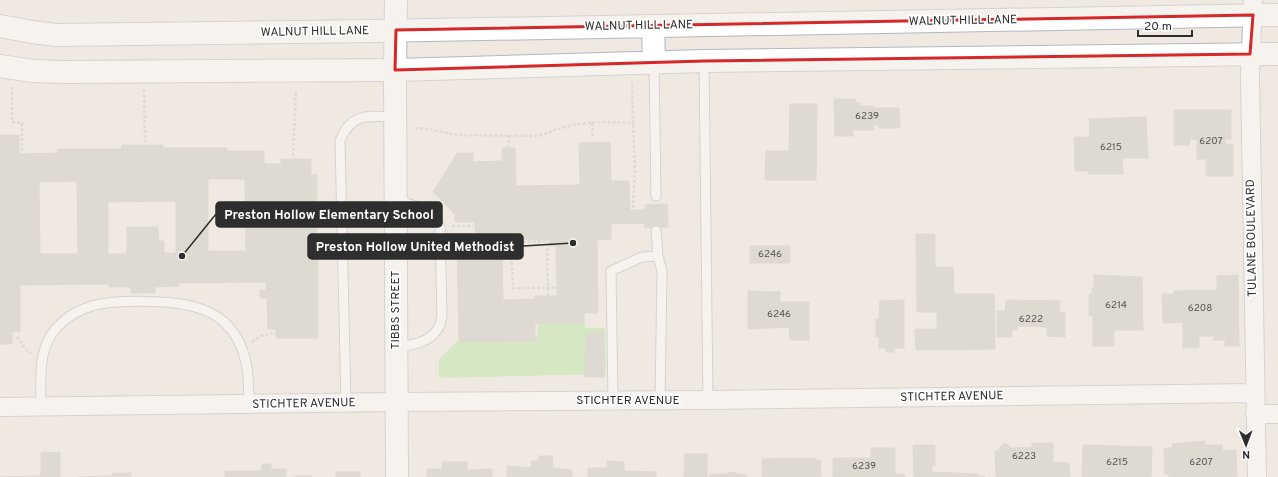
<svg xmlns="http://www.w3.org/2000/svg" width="1278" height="477" viewBox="0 0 1278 477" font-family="Overpass,sans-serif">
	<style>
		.green { fill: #b6e59e }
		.building { fill: #cbc7bf; stroke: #cbc5ba; fill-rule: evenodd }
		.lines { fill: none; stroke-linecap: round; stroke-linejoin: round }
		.service-casing { stroke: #b4b7c1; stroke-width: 11 }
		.minor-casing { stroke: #b4b7c1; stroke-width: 20 }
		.tertiary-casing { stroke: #b4b7c1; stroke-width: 24 }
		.secondary-casing { stroke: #b4b7c1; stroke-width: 24 }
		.path { stroke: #c9c9c9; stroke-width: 2.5; stroke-dasharray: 3 2; stroke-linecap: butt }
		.service { stroke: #fff; stroke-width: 9 }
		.minor { stroke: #fff; stroke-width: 18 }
		.tertiary { stroke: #fff; stroke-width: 22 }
		.secondary { stroke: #fff; stroke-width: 22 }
		.marked { fill: none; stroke: #d62828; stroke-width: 3; stroke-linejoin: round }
		.labels { text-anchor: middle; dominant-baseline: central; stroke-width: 3.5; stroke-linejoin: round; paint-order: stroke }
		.number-label { font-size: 10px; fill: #555452 }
		.street-label { font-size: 12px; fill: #2e2e2e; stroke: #fff }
		.leader { fill: none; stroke: #2e2e2e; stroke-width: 1.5 }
		.callout-dot { fill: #2e2e2e; stroke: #fff; stroke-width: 1.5 }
		.callout { fill: #2e2e2e; stroke: #2e2e2e; stroke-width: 1.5 }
		.callout-label { font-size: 13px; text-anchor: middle; font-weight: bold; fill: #fff }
	</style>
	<rect width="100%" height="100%" fill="#efe9e1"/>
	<path class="green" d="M538 318H584L585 328H605L606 374 439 378V359L459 339H504L505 336H537Z"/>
	<path class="building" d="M834 99H856V103H860V106H873V108H899L900 128H879V125H873L874 130H853V136H835Z
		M790 104H817L816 180H765L766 151H789Z
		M1174 110H1231V139H1225V144H1233V176H1206V159H1197V139H1190V145H1174Z
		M1146 117 1148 158H1122L1123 174H1088V171H1075L1074 137H1090L1089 119Z
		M0 135H19V154L58 153 57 149H122V145H163V148H227V151H264V164H281V159H311V175H317V242H314V259H318V338H276V329H268L267 298H260V290H266V282L178 283V286L155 287V293H131V287H109V284L20 285V332H12V344H0ZM208 179H245L246 251H208ZM77 181 78 254H40L39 182ZM176 201V253H164V241H159L158 227H127V254H108V202Z
		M610 142 611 181H629L630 210H645V205L667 204 668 227 645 228 644 223 611 224V239L597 240 598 313H584V322L535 324V341L459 342 457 236H475V222H455V214L433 192 457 153H473V162L502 161V148H515L516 186 580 185 579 143ZM502 240H549V246H556L557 296H535V299L503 300Z
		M916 234H935V267H953L954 294H994L995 349 916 350 915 329H937V312H917Z
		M750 246H790V263H750Z
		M1094 275 1142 277 1143 330H1114V346H1093V316H1089V295L1092 294V288H1094Z
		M1238 275 1239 346H1225V340H1214V336H1199V347L1183 348V322L1163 323 1162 294H1174V291L1217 290V276Z
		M748 291 780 292V302H809V340H790L789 327 748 329Z
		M904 300V348H894V352H886V348H879V337H876V319H879L880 301Z
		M1006 300 1060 301 1059 312H1065V337L1047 336V327L1017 326V330H1012V337H997V311H1005Z
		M603 333 604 377H585L586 334Z
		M1205 441V445H1222L1223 451 1236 450 1237 477H1169V474H1165L1164 448H1172V444Z
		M1032 443H1053V462L1069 463 1070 477H996L995 451H998L1003 444H1007L1011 448 1032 447Z
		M913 445H935V465H932V472L978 474V476H985V477H914Z
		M1083 445 1152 447 1151 477H1082Z
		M871 448H895V474H905V477H833V458H871Z
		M60 452V477H0L41 476V453Z
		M685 454H707V477H684Z
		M539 456H553L552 468 572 470V477H507V466L531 468 532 461H539Z
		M815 458V460H820L821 477H762V459Z
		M607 461 624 462V471L656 472V477H588V468H607Z
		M442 462H467V470L492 469V477H427V469H442Z
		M262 464H271V469H286V477H225V471H262Z
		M336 472H360V477H336Z
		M728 472 746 475V477H710V474H728Z
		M113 473H131V477H78L113 476Z
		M294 476H312V477H294Z"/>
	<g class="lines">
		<defs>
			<path id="service" d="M704 61 708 400
				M654 62 656 196
				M656 231 658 256
				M396 347C411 345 431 343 439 327 441 324 441 319 442 315L440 227 434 216 426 209 396 200
				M613 401 611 271 642 257 658 256 662 271 660 401
				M346 403 340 141C351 112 369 116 395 117
				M41 407C41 384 38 355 51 335 60 322 74 312 89 307 113 299 171 300 195 307 206 310 216 315 224 322 248 344 249 375 249 404"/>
			<path id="minor" d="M1253 0 1250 77 1257 477
				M0 407 396 402 708 400 1255 393
				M1255 414H1278"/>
			<path id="tertiary" d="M396 0 395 70 397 477"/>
			<path id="secondary" d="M0 26 32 32 56 35 375 31 1278 15
				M653 26 654 62
				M0 66 33 71 64 72 395 70 704 61 1278 54"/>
		</defs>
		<use href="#service" class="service-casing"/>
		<use href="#minor" class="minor-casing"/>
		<use href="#tertiary" class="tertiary-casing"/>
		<use href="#secondary" class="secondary-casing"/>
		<path class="path" d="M12 87V122L22 123V151
			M144 90 145 142
			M592 123 593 136
			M415 128 429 129 456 135 537 136C546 134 552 130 561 128 584 121 609 122 633 123L632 82
			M293 156 296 90
			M508 158 509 135
			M633 208 635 171 633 123
			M452 226H473
			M548 296 547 242H511L513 288H556
			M17 337 26 350 31 353
			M252 342 260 336 273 333"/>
		<use href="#service" class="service"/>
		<use href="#minor" class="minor"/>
		<use href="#tertiary" class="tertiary"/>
		<use href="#secondary" class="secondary"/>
	</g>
	<path d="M0 0H1278V477H0ZM1253 15 1250 54 704 61 395 70 396 30Z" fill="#efe9e1" fill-opacity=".55" fill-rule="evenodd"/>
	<path class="marked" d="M1253 15 1250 54 704 61 395 70 396 30Z"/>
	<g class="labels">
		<g class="number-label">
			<text x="867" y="116">6239</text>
			<text x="1211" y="141">6207</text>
			<text x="1111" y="147">6215</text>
			<text x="770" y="254">6246</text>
			<text x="1116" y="305">6214</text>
			<text x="1200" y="308">6208</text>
			<text x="779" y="314">6246</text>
			<text x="1031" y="319">6222</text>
			<text x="1024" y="456">6223</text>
			<text x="1117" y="462">6215</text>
			<text x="1201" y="462">6207</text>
			<text x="864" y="466">6239</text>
		</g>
		<g class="street-label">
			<text transform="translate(963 21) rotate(-1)">WALNUT HILL LANE</text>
			<text transform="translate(639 26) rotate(-1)">WALNUT HILL LANE</text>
			<text transform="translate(315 32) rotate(-1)">WALNUT HILL LANE</text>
			<text transform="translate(1252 238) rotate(-91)">TULANE BOULEVARD</text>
			<text transform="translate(396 310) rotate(-90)">TIBBS STREET</text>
			<text transform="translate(952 397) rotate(-1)">STICHTER AVENUE</text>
			<text x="628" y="401">STICHTER AVENUE</text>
			<text transform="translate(304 404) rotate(-1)">STICHTER AVENUE</text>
		</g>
	</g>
	<path class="leader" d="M182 256L216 214M573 243L523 246"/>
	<g class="callout-dot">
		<circle cx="182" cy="256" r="4"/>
		<circle cx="573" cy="243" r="4"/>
	</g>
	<g class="callout">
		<rect x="216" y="202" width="226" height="25" rx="4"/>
		<rect x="308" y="234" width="215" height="25" rx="4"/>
	</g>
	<g class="callout-label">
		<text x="329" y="219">Preston Hollow Elementary School</text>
		<text x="415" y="251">Preston Hollow United Methodist</text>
	</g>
	<g transform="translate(1246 445) rotate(179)" stroke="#ffffff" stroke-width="3" paint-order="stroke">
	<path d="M0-3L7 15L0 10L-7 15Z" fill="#2e2e2e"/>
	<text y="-6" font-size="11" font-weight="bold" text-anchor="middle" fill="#2e2e2e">N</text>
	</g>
	<path d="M1138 30v6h54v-6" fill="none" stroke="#2e2e2e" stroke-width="2"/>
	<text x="1144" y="30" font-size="12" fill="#2e2e2e" stroke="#ffffff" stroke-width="3" paint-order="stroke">20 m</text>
</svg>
